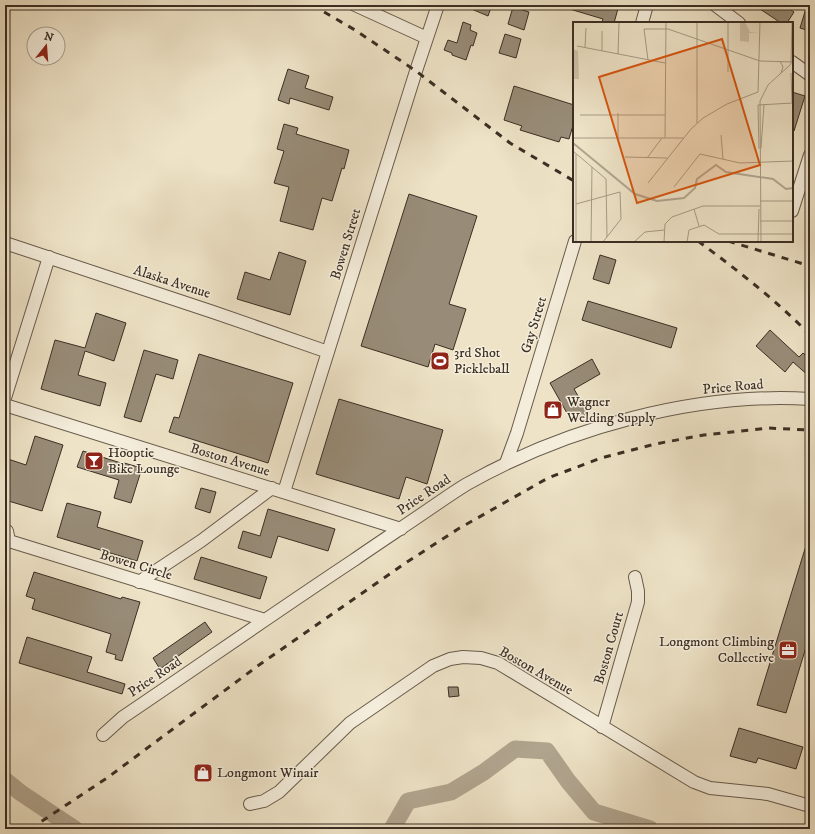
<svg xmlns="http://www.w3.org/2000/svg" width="815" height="834" viewBox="0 0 815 834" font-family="'IM FELL DW Pica',serif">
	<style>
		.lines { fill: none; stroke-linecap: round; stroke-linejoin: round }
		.river { stroke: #b1a58f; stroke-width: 17 }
		.building { fill: #988c78; stroke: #3b2e23 }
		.minor-casing { stroke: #685b4c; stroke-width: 14 }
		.minor { stroke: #f4eddb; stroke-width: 12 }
		.rail { stroke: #3b2e23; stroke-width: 3; stroke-dasharray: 7 7; stroke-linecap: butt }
		.labels { text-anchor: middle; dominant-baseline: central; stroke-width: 3; stroke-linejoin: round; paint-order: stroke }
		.street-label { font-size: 14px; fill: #3b2e23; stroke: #f4eddb }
		.poi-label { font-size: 14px; fill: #3b2e23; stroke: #f4eddb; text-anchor: start }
		.inset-river { fill: none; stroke: #b1a58f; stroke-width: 2 }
		.inset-road { fill: none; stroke: #a69b85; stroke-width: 1 }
		.view { fill: #d7550e; fill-opacity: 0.15; stroke: #d7550e; stroke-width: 2 }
		.inset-edge { fill: none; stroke: #3b2e23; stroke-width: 2 }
	</style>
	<rect width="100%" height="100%" fill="#eee3c7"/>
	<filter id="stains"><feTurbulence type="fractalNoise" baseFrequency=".005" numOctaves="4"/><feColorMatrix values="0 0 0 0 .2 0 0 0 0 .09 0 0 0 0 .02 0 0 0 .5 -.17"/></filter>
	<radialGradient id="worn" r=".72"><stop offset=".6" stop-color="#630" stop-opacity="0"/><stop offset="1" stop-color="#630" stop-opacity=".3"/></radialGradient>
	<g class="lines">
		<path class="river" d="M5 780 21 793 75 829
			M392 829 408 801 451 792 484 772 515 749 547 751 568 781 594 812 650 829"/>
	</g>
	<path class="building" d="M462 5H492L488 16Z
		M563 5H619L614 23 602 22 603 19 563 7Z
		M754 5H784L794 12 787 23H781Z
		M807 5H810V31L800 28Z
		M513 7 529 12 524 30 508 24Z
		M463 22 471 25 470 30 477 33 473 46 471 45 466 60 452 55V53L444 50 448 40 457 43Z
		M505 34 521 39 516 58 499 53Z
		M288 69 309 76 305 88 333 97 329 110 290 98 289 104 278 100Z
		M514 86 574 105V122L569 139 561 137 559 142 520 130 522 126 504 120Z
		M792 92 805 96 794 131H792Z
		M284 124 298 128 296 134 349 150 344 169 342 168 332 201 322 198 313 230 280 221 289 187 274 183 284 151 277 149Z
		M409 194 477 216 449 304 466 309 453 350 435 344 428 367 361 346Z
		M279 252 306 261 290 315 237 299 245 272 270 280Z
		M600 255 616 260 609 284 593 279Z
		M588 301 677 328 671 348 582 320Z
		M96 313 126 323 114 361 85 351 78 375 106 383 100 406 41 389 55 340 85 348Z
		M770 330 799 357 803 353 810 359V377L793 362 785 372 756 346Z
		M144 350 178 360 173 379 156 374 141 422 124 417Z
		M199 354 293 383 268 463 169 432 174 417 179 418Z
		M592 359 600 374 574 389 588 413 572 422 550 383Z
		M339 399 443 430 427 484 406 477 399 499 316 474Z
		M35 436 63 445 42 511 5 500V458L26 465Z
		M83 451 124 464V463L142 468 131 503 114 498 119 480 77 467Z
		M201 488 216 492 210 513 195 508Z
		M67 503 101 512 97 527 143 541 137 561 57 537Z
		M268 509 335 529 328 551 278 536 271 558 238 548 243 531 260 536Z
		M808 539H810V634L786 713 757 705Z
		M201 557 267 577 260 599 194 579Z
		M34 572 121 599 122 597 140 602 122 661 115 659 116 655 106 652 111 634 32 609 35 599 26 596Z
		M205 622 212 632 160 669 153 658Z
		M27 637 92 657 87 672 125 684 122 694 19 663Z
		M448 687H458L459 696 449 697Z
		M739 728 803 747 796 769 758 758 756 763 730 756Z"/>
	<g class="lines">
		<defs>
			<path id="minor" d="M355 5 427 38
				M715 5 739 23
				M642 23 647 5
				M792 62 810 75
				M792 211 810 155
				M5 243 213 312 328 352
				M5 398 49 257
				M5 405 401 529
				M506 463 517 433 575 241
				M284 492 416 71 438 5
				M7 531 9 541 265 620
				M139 582 201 541 272 488
				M602 727 638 602V591L635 577
				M103 735 123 717C200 665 277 611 354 560 377 544 400 529 422 514 437 504 452 493 467 484 566 428 696 392 810 399
				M250 804 264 801 279 792 350 723 433 666 450 659 463 657 481 658 498 663 694 782 710 788 768 794 810 806"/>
		</defs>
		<use href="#minor" class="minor-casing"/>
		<use href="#minor" class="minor"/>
		<path class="rail" d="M312 5 355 30 416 71 510 143 574 181
			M698 241C737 270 776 300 810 335
			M728 241 810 266
			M30 829 107 778 259 665 404 564 458 529 548 478 601 458 655 444 704 435 768 428 810 430"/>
	</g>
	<defs>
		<symbol id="stadium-square" viewBox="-11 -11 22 22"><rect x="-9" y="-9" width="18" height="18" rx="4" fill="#8f2418" stroke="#f4eddb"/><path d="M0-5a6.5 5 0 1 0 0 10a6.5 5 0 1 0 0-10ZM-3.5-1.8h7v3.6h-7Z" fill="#fff"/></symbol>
		<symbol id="shop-square" viewBox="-11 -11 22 22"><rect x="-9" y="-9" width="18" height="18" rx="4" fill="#8f2418" stroke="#f4eddb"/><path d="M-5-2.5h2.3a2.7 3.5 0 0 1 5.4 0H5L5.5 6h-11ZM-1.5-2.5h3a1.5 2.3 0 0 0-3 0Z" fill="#fff"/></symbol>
		<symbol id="bar-square" viewBox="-11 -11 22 22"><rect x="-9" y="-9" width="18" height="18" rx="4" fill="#8f2418" stroke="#f4eddb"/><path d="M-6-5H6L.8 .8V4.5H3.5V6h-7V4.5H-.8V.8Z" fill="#fff"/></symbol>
		<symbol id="office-square" viewBox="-11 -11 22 22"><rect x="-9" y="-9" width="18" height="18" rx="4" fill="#8f2418" stroke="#f4eddb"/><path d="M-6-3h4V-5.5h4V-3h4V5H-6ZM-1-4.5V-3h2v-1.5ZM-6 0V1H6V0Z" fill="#fff"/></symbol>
	</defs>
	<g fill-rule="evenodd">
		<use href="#stadium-square" x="429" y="350" width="22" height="22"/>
		<use href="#shop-square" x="542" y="399" width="22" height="22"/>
		<use href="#bar-square" x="83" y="450" width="22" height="22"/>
		<use href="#office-square" x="777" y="639" width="22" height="22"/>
		<use href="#shop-square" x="192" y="762" width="22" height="22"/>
	</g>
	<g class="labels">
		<g class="street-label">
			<text transform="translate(346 244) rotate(-73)">Bowen Street</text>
			<text transform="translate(172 282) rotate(18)">Alaska Avenue</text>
			<text transform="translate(534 325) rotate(-73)">Gay Street</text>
			<text transform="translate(733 387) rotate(-5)">Price Road</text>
			<text transform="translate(230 460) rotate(17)">Boston Avenue</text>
			<text transform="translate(424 495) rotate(-34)">Price Road</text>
			<text transform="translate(136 565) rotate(17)">Bowen Circle</text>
			<text transform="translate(609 648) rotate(-74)">Boston Court</text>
			<text transform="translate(536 671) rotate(30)">Boston Avenue</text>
			<text transform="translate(155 677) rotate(-34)">Price Road</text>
		</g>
		<g class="poi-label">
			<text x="454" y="353">3rd Shot<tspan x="454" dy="16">Pickleball</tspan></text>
			<text x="567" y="402">Wagner<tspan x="567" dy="16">Welding Supply</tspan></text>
			<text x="108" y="453">Hooptie<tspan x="108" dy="16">Bike Lounge</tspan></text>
			<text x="774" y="642" text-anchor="end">Longmont Climbing<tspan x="774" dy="16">Collective</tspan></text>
			<text x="217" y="773">Longmont Winair</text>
		</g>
	</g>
	<g transform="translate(573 22)">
		<rect width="220" height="220" fill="#eee3c7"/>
		<path d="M167 0H172L177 10 185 11H176V20L167 19ZM0 27 5 29 6 57H0Z" fill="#d0c4ab"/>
		<path class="inset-river" d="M0 121 62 172 84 179 111 176 122 166 124 157 143 143 153 150 200 157 213 167 220 166"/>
		<path class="inset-road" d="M71 7H95L187 39 220 40M71 7 75 38M4 24 92 41M12 25 13 6M29 29V9M45 32 46 0M207 39 210 45 208 51M155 50V0M218 51 219 80M7 93H92M124 101V0M148 113 150 137M0 116H110M45 116V91M92 116 93 0M188 126 191 82M186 127 185 83 220 81M0 129 33 157 34 215M52 135 94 136M74 136 89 116M75 161 118 107 130 96 154 82 185 70 187 0M101 165 127 132 167 141 220 139M187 179H220M3 182 47 170 48 197 30 220M121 187 126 204M187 199H220M3 220V132M18 220 19 145M61 220 72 210 91 208M91 220 92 202 99 195 130 184H187M114 220 116 208 131 203 146 212H220M185 220 186 187M188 220 187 79 195 63 218 42 219 0"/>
		<path class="view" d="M149 17 187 143 64 181 26 55Z"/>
		<rect width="220" height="220" class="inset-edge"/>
	</g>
	<rect width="815" height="834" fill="none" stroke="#eee3c7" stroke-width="20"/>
	<rect x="6" y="6" width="803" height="822" fill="none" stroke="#3b2e23" stroke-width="2"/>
	<rect x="10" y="10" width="795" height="814" fill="none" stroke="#3b2e23"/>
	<g transform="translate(46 46) rotate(17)"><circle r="19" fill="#f4eddb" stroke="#aaa191"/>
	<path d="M0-3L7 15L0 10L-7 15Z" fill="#8f2418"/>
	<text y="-6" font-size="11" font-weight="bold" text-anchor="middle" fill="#3b2e23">N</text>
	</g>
	<rect width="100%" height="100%" filter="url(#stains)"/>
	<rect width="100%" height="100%" fill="url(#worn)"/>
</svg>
